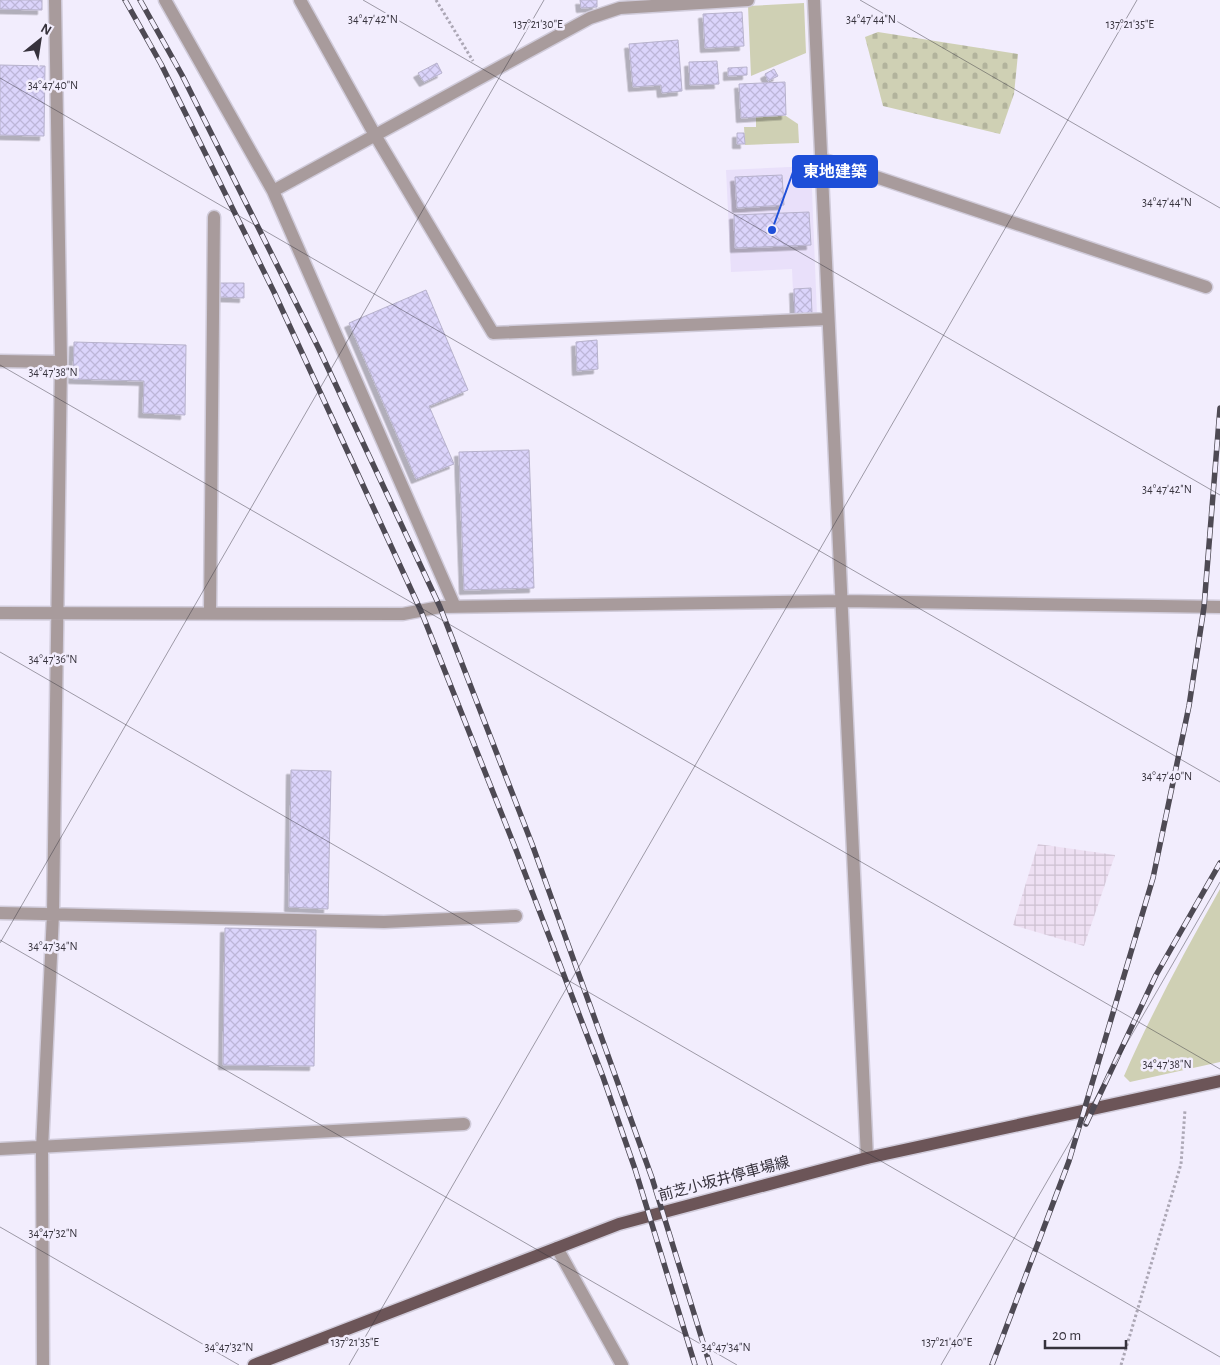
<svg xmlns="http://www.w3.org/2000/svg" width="1220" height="1365" viewBox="0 0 1220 1365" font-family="'Alegreya Sans','Noto Sans JP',sans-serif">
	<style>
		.built { fill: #e9e0fa }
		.industrial { fill: url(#industrial-grid) }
		.grass { fill: #cfd0b4 }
		.cemetery { fill: url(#cemetery-stones) }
		.building { fill: url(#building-cross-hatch); stroke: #b7b2cc; filter: url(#shadow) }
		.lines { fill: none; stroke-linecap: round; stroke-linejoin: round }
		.minor-casing { stroke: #d0cbda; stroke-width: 15 }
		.major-casing { stroke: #d0cbda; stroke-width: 15 }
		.path { stroke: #aca7b5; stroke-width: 3; stroke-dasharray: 2.5 2.5; stroke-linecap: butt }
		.minor { stroke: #a89b9c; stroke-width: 12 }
		.major { stroke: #6c5558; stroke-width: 12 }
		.rail-casing { stroke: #4e4a54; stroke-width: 5.5 }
		.rail { stroke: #f2edfd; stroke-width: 4; stroke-dasharray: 11; stroke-linecap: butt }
		.ticks { fill: none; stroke: #36323c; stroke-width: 1; stroke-opacity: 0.45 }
		.labels { text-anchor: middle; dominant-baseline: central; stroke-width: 5; stroke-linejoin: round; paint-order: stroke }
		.street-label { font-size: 15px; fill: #36323c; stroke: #f2edfd }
		.ticks-label { font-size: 12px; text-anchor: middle; fill: #36323c; stroke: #f2edfd; stroke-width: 5; stroke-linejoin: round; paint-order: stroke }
		.leader { fill: none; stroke: #1d4ed8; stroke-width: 2 }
		.callout-dot { fill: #1d4ed8; stroke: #f2edfd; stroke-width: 2 }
		.callout { fill: #1d4ed8; stroke: #1d4ed8; stroke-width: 2 }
		.callout-label { font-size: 16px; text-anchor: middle; font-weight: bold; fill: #fff }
	</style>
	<defs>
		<pattern id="industrial-grid" width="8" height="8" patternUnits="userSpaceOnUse" patternTransform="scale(1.25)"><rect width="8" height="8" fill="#eee0f3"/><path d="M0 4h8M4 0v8" fill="none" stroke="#cdc1d1"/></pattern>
		<pattern id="cemetery-stones" width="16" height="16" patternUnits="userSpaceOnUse" patternTransform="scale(1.25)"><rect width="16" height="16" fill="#cfd0b4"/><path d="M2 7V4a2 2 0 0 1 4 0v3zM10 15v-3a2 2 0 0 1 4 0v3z" fill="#b2b39c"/></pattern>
		<pattern id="building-cross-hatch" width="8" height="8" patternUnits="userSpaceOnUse" patternTransform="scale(1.25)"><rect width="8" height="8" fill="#dbd4fb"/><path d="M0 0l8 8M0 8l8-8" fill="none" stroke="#bdb6d8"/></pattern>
		<filter id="shadow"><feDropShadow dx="-4.5" dy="4.5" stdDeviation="0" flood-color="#0004"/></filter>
	</defs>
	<rect width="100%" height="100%" fill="#f2edfd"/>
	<path class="built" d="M811 166 817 315 794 316 792 269 731 272 726 170Z"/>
	<path class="industrial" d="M1038 844 1115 855 1084 946 1013 925Z"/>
	<path class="grass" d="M804 3 806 53 751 76 748 6Z
		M786 116 798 124 799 143 745 145 744 127H756V117Z
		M1220 889V1062L1130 1082 1124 1076C1152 1012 1185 951 1220 889Z"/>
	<path class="cemetery" d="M878 32 1018 54 1014 94 1000 134 883 106 865 37Z"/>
	<path class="building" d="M0 0H42V10L0 9Z
		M580 0H597V7L581 8Z
		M742 12 744 46 705 48 703 14Z
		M678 40 682 91 662 93 661 85 633 87 629 44Z
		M717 61 719 84 690 85 689 62Z
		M437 63 442 73 424 82 418 73Z
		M0 65 45 66 44 136 0 135Z
		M747 67V75L728 76V68Z
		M774 69 778 76 768 81 765 74Z
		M785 82 786 115 741 118 739 84Z
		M737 133H744L745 144H737Z
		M782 175 784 205 737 208 735 177Z
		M809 212 811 245 735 248 734 215Z
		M220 283H244V298L220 297Z
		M811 288 812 314 795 315 794 289Z
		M426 290 468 390 429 406 454 464 416 479 349 323Z
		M597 340 598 369 577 371 576 342Z
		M74 342 186 345 185 415 143 413 144 381 73 379Z
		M529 450 534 588 464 590 459 452Z
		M291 770 331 771 328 909 289 907Z
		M225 928 316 930 314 1066 223 1065Z"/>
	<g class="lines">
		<defs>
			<path id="minor" d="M165 0 273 191 455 607
				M300 0 375 135 493 333 828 319
				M814 0C833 386 851 772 867 1158
				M822 159 1206 287
				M273 191 590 18 620 8 748 0
				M0 361 61 362
				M210 612 214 217
				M0 613 403 614 440 607 844 601 1220 607
				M0 913 384 922 516 916
				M0 1149 464 1124
				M557 1248 622 1365
				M43 1365 42 1149 53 914 61 362 55 0"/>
			<path id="major" d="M254 1365 619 1224 867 1158 1220 1081"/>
		</defs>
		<use href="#minor" class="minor-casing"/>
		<use href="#major" class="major-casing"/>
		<path class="path" d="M436 0 473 61
			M1121 1365 1181 1164 1185 1110"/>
		<use href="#minor" class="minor"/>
		<use href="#major" class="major"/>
		<defs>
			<path id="rail" d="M125 0 161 64 274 292 421 611 516 850 603 1077 635 1169 695 1365
				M140 0 182 75 319 349 440 607 532 844 652 1178 710 1365
				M1086 1124 1156 975 1220 863
				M992 1365 1069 1161 1153 878 1189 706 1204 607 1220 408"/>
		</defs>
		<use href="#rail" class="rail-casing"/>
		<use href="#rail" class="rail"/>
	</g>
	<path class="ticks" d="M363 0 1220 495M860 0 1220 208M0 78 1220 782M0 365 1220 1069M0 652 1220 1357M0 940 737 1365M0 943 544 0M0 1227 239 1365M349 1365 1137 0M941 1365 1220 882"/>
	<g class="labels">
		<g class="street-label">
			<text transform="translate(724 1179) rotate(-15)">前芝小坂井停車場線</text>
		</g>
	</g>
	<g class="ticks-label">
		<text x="373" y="23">34°47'42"N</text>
		<text x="871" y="23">34°47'44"N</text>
		<text x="538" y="28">137°21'30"E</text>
		<text x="1130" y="28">137°21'35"E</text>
		<text x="53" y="89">34°47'40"N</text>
		<text x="1167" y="206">34°47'44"N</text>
		<text x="53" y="376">34°47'38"N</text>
		<text x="1167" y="493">34°47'42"N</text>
		<text x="53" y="663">34°47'36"N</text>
		<text x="1167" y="780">34°47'40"N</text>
		<text x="53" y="950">34°47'34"N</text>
		<text x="1167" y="1068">34°47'38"N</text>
		<text x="53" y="1237">34°47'32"N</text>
		<text x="355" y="1346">137°21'35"E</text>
		<text x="947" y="1346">137°21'40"E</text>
		<text x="229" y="1351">34°47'32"N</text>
		<text x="726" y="1351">34°47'34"N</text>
	</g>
	<path class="leader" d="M772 230L793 172"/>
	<circle class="callout-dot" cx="772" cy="230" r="5"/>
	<rect class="callout" x="793" y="156" width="84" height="31" rx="5"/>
	<g class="callout-label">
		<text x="835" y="177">東地建築</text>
	</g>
	<g transform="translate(40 40) rotate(30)" stroke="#f2edfd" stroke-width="4" paint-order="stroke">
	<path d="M0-4L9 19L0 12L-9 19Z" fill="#36323c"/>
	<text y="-8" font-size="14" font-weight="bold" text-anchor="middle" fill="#36323c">N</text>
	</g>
	<path d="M1045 1340v8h81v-8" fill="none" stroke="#36323c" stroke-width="2.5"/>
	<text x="1052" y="1340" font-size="15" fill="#36323c" stroke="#f2edfd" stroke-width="4" paint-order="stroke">20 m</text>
</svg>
